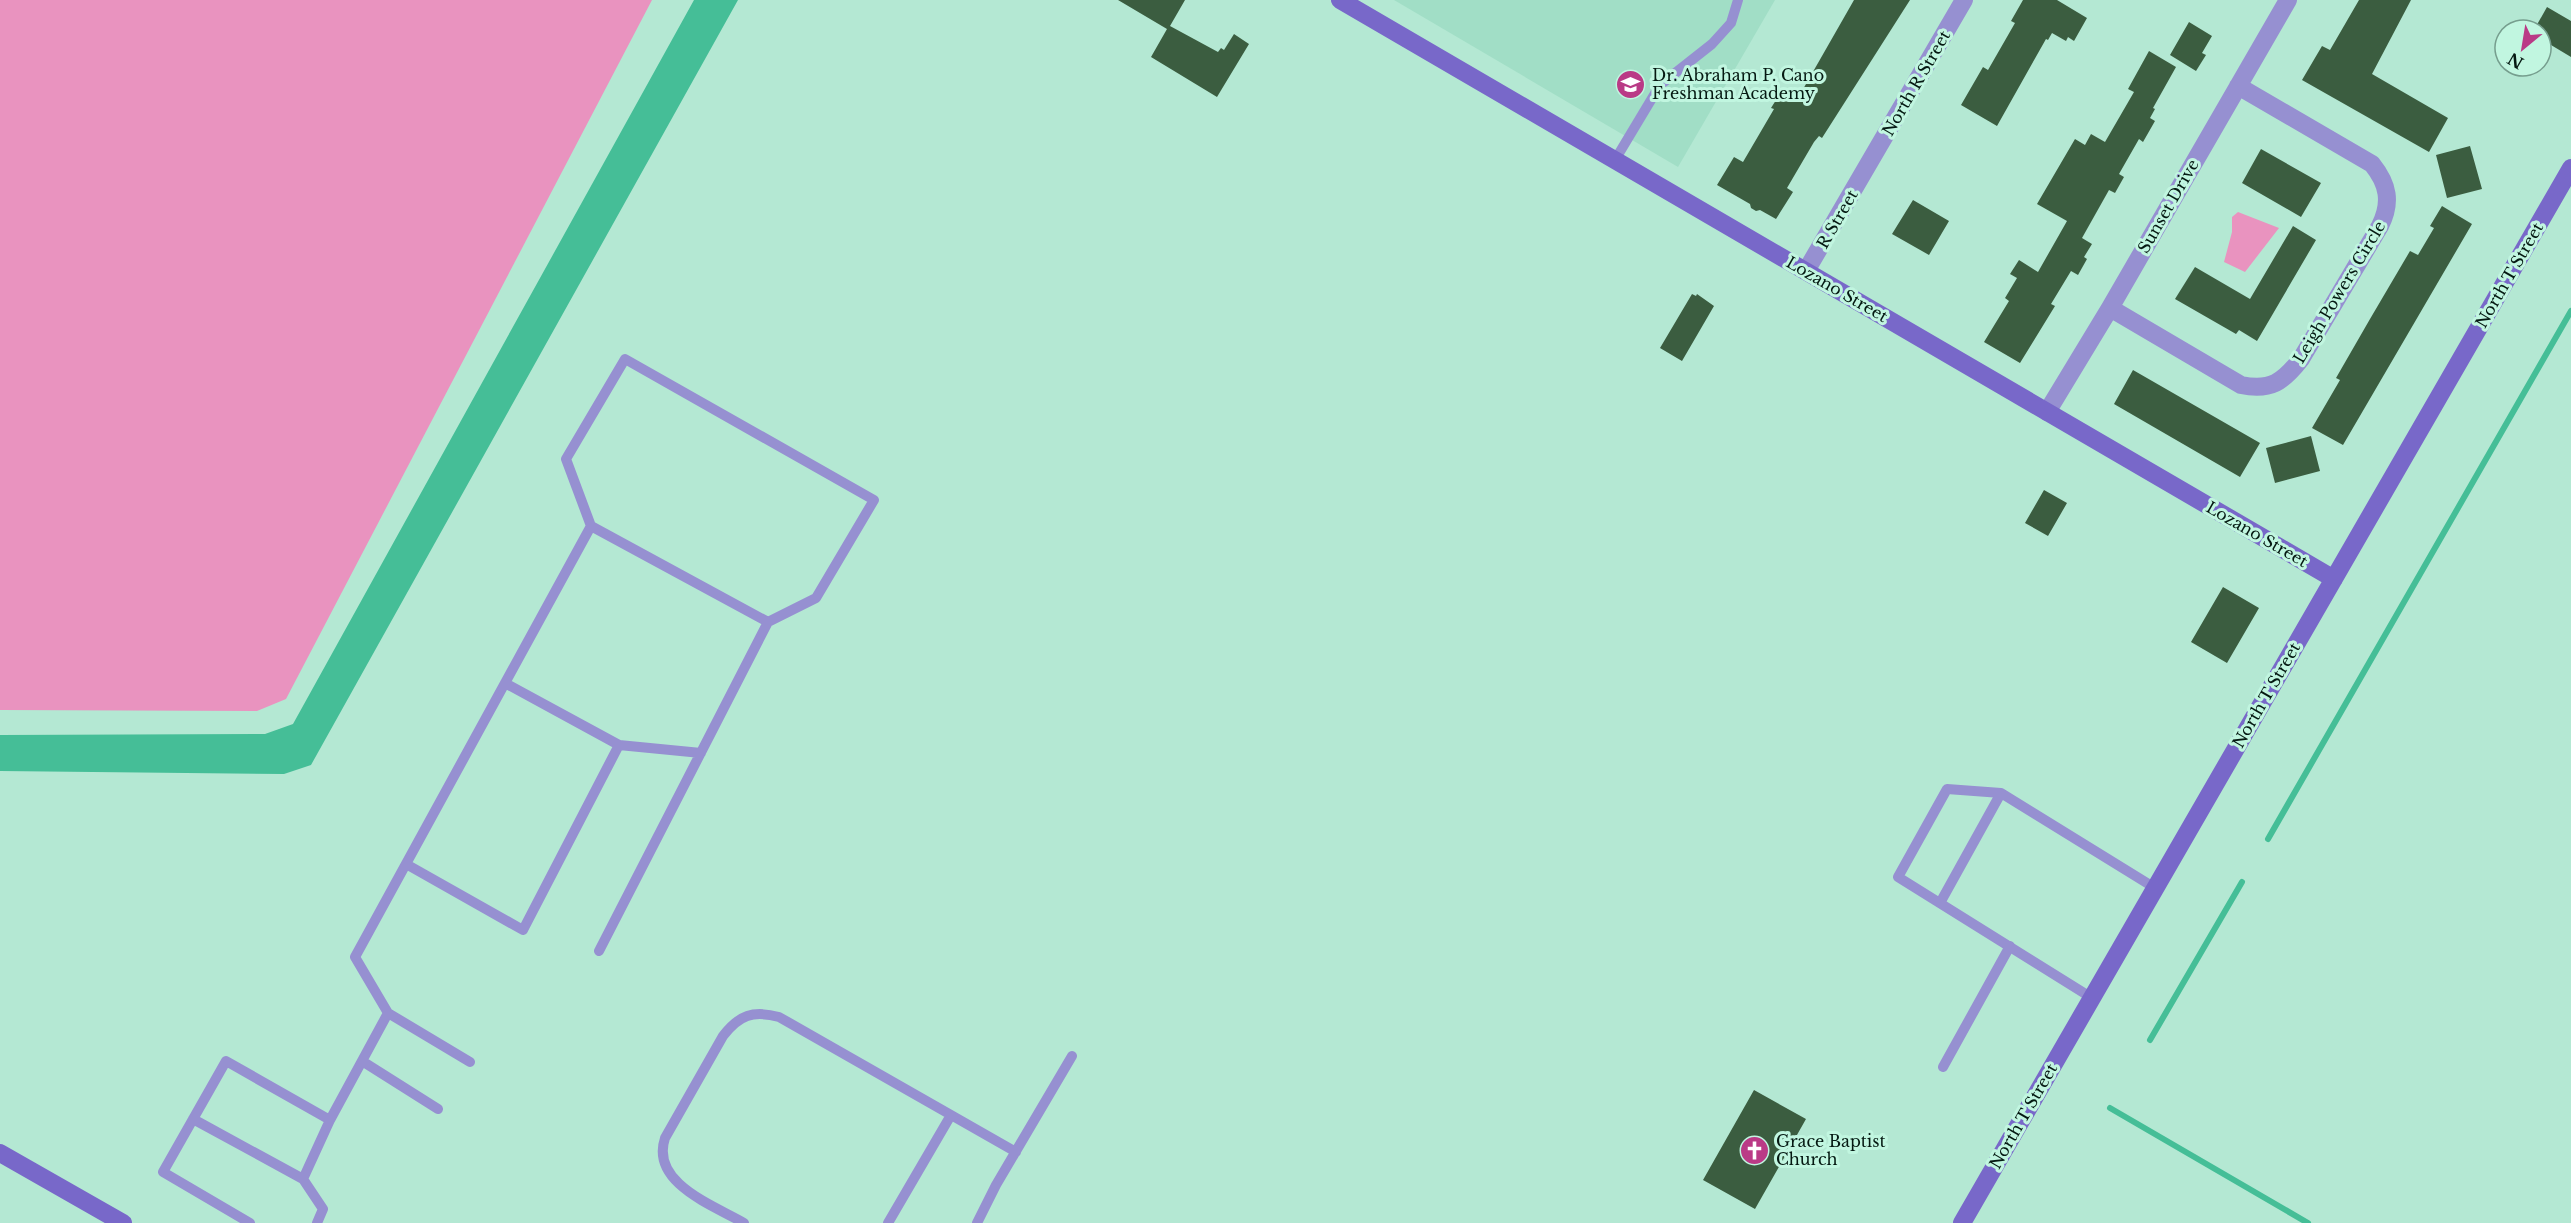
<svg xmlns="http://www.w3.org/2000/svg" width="2571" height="1223" viewBox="0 0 2571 1223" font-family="'Libre Baskerville',serif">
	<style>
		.built { fill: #a1dec6 }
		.green { fill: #e993bf }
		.water { fill: #45be97 }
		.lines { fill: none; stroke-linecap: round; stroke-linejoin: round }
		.stream { stroke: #45be97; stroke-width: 6 }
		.building { fill: #3b5d40 }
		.lane { stroke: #9690d1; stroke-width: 10 }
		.street { stroke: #9690d1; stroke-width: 18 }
		.secondary { stroke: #7868c9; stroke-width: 18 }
		.labels { text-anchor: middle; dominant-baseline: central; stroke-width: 6; stroke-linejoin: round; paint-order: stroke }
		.poi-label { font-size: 16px; fill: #051912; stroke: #c1f6e0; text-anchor: start }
		.street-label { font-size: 16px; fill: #051912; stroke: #c1f6e0 }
	</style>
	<rect width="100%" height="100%" fill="#b4e8d3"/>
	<path class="built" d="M1394 0H1775L1678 167Z"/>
	<path class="green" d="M0 0H652L286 699 257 711 0 710Z
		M2238 212 2279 228 2245 272 2224 262 2232 232V217Z"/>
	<path class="water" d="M694 0H738L311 765 284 774 0 771V735L265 734 293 724Z"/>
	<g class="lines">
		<path class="stream" d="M2268 839 2571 311
			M2150 1040 2242 882
			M2110 1108 2308 1223"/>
	</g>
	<path class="building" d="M1118 0H1185L1170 26 1218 52 1221 48 1224 50 1234 34 1249 44 1217 97 1151 57 1167 29Z
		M1854 0H1910L1822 138 1819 136 1814 142 1787 188 1793 192 1776 219 1760 210 1756 211 1751 208 1750 204 1717 185 1734 157 1743 162 1774 109 1771 108 1783 89 1798 98Z
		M2023 0H2057L2087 18 2074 41 2068 37 2066 41 2052 33 2048 40 2046 39 1997 126 1961 105 1983 67 1988 70 2015 23 2011 21Z
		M2359 0H2411L2372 74 2448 118 2429 152 2302 80 2322 46 2330 50Z
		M2547 7 2571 21V57L2541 39V30H2534Z
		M2189 22 2212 36 2202 53 2206 55 2196 71 2170 55Z
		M2149 51 2176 67 2153 108 2155 109 2150 118 2155 121 2143 142 2139 139 2119 174 2124 177 2115 193 2109 190 2082 238 2092 244 2084 257 2087 259 2078 275 2071 271 2051 304 2055 306 2020 363 1984 342 2009 301 2005 298 2017 278 2010 274 2019 260 2038 272 2067 221 2037 204 2075 139 2085 145 2091 134 2105 142 2134 92 2128 89Z
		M2470 146 2482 189 2447 198 2436 155Z
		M2261 149 2321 183 2301 217 2242 183Z
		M1913 200 1949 221 1929 255 1892 234Z
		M2442 206 2472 224 2343 445 2312 428 2340 380 2336 378 2370 319 2410 251 2418 255 2434 228 2430 226Z
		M2293 226 2316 240 2257 341 2239 330 2236 334 2175 299 2195 267 2250 299Z
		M1692 294 1696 296 1697 294 1714 306 1682 361 1660 348Z
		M2133 370 2260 443 2240 477 2114 404Z
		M2311 436 2320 471 2275 483 2266 448Z
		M2044 490 2067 503 2048 536 2025 523Z
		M2223 587 2259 608 2227 663 2191 642Z
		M1754 1090 1806 1119 1755 1209 1703 1180Z"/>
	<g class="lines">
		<path class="lane" d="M1615 160 1660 85 1712 44 1731 23 1738 0
			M591 526 566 459 625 359 874 500 816 598 768 622
			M505 683 619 745 701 753
			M406 864 523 930 619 745
			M1940 903 2001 793
			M2092 998 1898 877 1947 789 2001 793 2155 888
			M388 1013 470 1062
			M362 1061 438 1109
			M1943 1067 2010 946
			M193 1119 303 1179
			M250 1223 163 1172 226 1061 330 1120
			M317 1223 323 1209 303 1179 330 1120 388 1013 355 957 591 526 768 622 599 951
			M744 1223C713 1205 650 1183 665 1138L723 1036C739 1015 753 1010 779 1017L1016 1152
			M888 1223 951 1115
			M977 1223 996 1185 1072 1056"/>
		<path class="street" d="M1806 271 1964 0
			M2110 308 2241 385C2271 391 2283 382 2301 359L2380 226C2392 202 2388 184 2372 164L2238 86
			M2047 412 2110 308 2288 0"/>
		<path class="secondary" d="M1340 0 2334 579
			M0 1153 123 1223
			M1962 1223 2571 168"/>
	</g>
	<defs>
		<symbol id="school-disc" viewBox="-11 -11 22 22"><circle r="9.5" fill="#ba3a86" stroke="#c1f6e0"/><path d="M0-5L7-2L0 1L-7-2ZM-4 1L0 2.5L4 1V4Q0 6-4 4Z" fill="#fff"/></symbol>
		<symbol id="church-disc" viewBox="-11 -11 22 22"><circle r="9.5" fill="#ba3a86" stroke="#c1f6e0"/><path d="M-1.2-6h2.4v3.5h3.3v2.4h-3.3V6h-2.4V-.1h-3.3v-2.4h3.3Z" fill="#fff"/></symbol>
	</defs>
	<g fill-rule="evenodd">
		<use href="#school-disc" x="1614" y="68" width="33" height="33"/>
		<use href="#church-disc" x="1738" y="1134" width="33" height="33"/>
	</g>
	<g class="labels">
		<g class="poi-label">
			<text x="1652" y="75">Dr. Abraham P. Cano<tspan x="1652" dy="18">Freshman Academy</tspan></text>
			<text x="1776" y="1141">Grace Baptist<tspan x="1776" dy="18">Church</tspan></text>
		</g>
		<g class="street-label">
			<text transform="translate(1916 83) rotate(-60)">North R Street</text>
			<text transform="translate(2168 206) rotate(-60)">Sunset Drive</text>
			<text transform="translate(1837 219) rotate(-60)">R Street</text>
			<text transform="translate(2509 275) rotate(-60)">North T Street</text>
			<text transform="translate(1837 289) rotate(30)">Lozano Street</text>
			<text transform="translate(2339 292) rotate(-59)">Leigh Powers Circle</text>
			<text transform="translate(2257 534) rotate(30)">Lozano Street</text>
			<text transform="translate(2266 695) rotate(-60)">North T Street</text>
			<text transform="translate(2023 1116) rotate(-60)">North T Street</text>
		</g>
	</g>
	<g transform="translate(2523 48) rotate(210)"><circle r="28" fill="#c1f6e0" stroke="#769e8e" stroke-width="1.5"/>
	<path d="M0-4.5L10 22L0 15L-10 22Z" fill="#ba3a86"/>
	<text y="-9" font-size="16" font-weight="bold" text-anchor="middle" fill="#051912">N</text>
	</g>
</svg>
